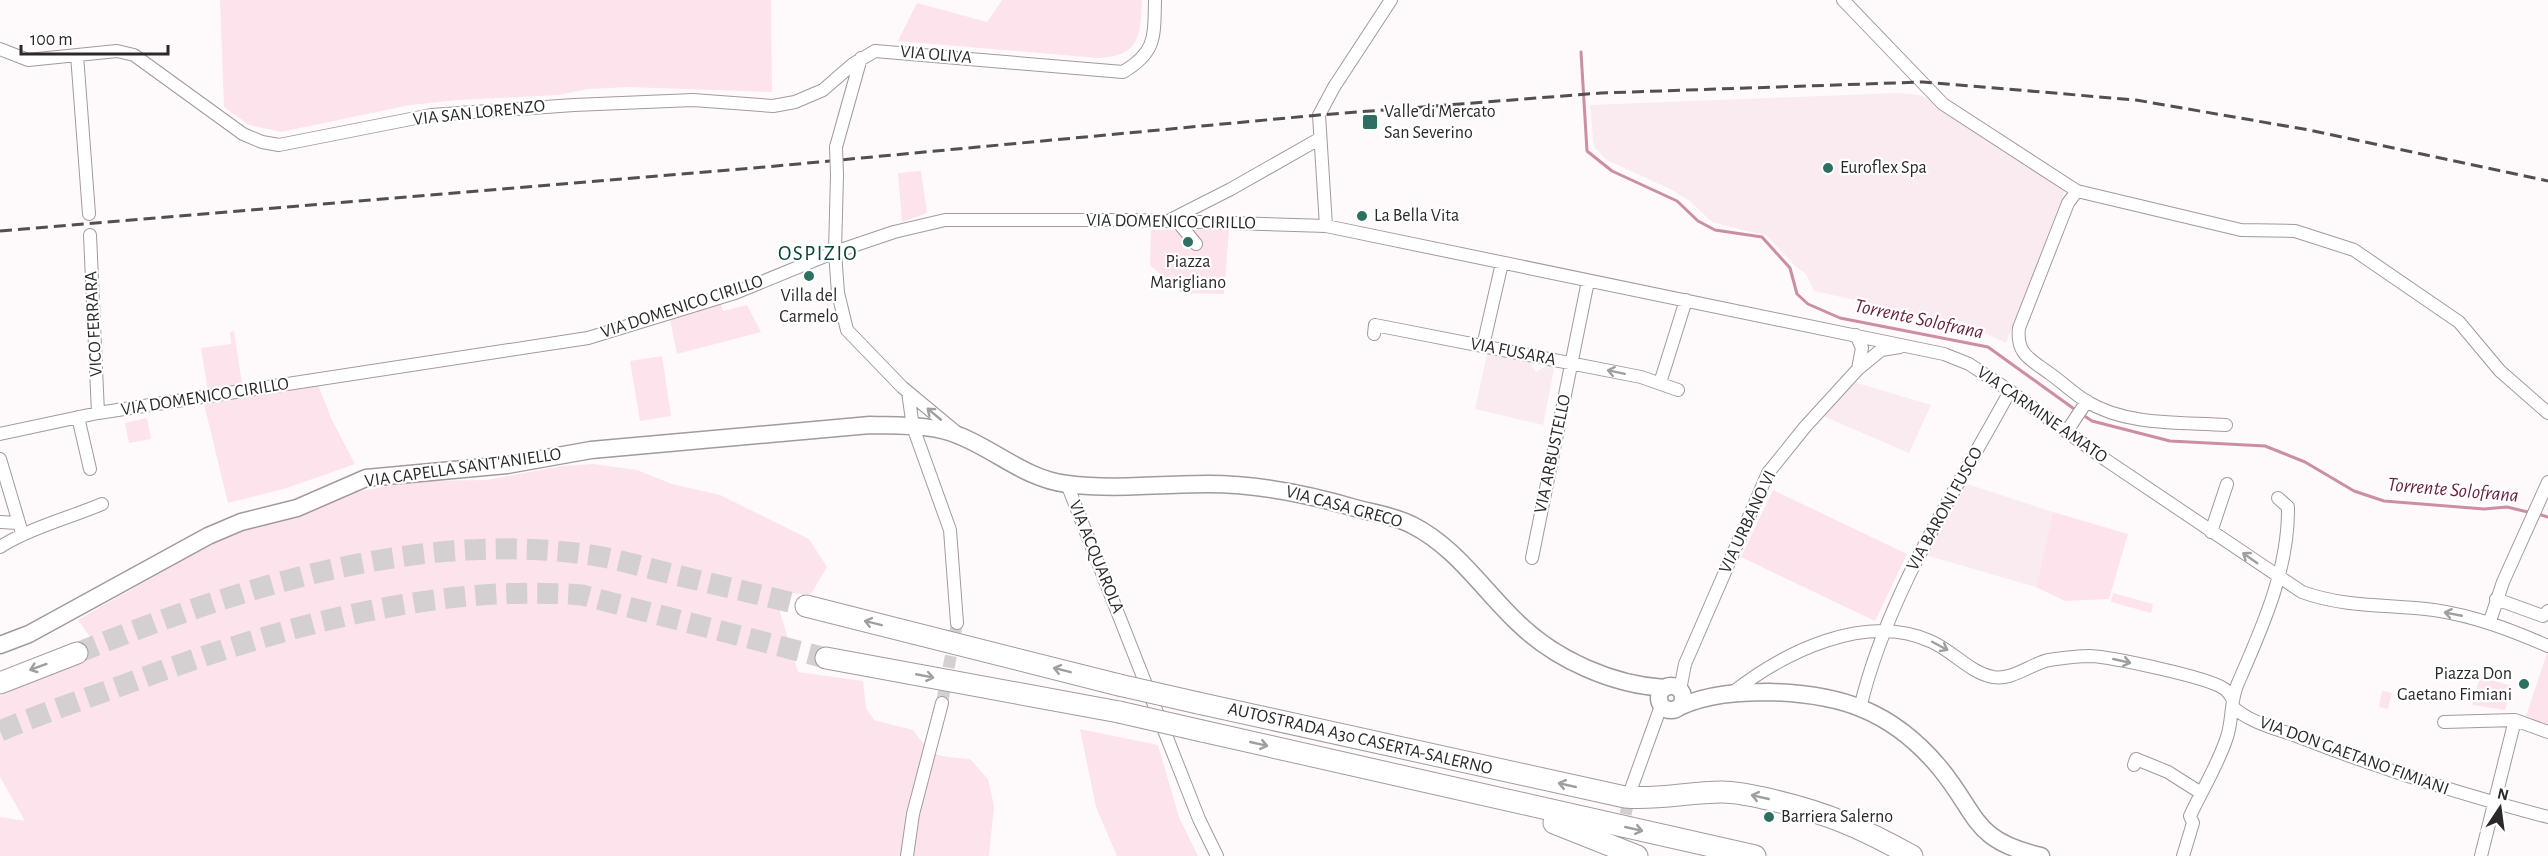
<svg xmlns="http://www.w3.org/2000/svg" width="2548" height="856" viewBox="0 0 2548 856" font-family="'Alegreya Sans',sans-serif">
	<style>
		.built { fill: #f9ebef }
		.green { fill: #fde3eb }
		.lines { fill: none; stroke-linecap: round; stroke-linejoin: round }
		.stream { stroke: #cc8ea3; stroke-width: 3 }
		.street-tunnel { stroke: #d4d0d1; stroke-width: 12; stroke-dasharray: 12 6; stroke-linecap: butt }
		.highway-tunnel { stroke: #d4d0d1; stroke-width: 21; stroke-dasharray: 21 10; stroke-linecap: butt }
		.street-casing { stroke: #a29a9c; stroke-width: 14 }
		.secondary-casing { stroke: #a29a9c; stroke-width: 19 }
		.highway-casing { stroke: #a29a9c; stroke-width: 23 }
		.street { stroke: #fff; stroke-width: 12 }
		.secondary { stroke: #fff; stroke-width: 16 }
		.highway { stroke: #fff; stroke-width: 21 }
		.rail { stroke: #534f50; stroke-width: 3; stroke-dasharray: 12 6; stroke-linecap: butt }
		.street-bridge-casing { stroke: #a29a9c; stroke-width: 14; stroke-linecap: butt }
		.highway-bridge-casing { stroke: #a29a9c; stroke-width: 23; stroke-linecap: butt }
		.street-bridge { stroke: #fff; stroke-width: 12 }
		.highway-bridge { stroke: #fff; stroke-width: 21 }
		.oneway { stroke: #a09f9f }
		.poi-dot { fill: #2d7062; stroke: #fff; stroke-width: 2 }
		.labels { text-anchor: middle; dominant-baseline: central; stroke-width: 4.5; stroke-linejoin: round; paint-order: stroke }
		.street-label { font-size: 18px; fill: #2c292a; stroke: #fff }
		.poi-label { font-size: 18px; fill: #2c292a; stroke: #fff; text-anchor: start }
		.water-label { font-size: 20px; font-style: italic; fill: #681e3e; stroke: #fff }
		.quarter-label { font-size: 21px; letter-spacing: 1.5px; fill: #074338; stroke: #fff }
	</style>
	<rect width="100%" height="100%" fill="#fefafb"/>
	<path class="built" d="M1897 93 1920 95 1932 101 2003 151 2066 188 2006 343 1967 325 1814 291 1806 274 1795 266 1767 236 1712 222 1691 202 1672 190 1607 160 1594 147 1590 105Z
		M1488 350 1526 357 1536 372 1551 363 1555 364 1543 425 1475 409Z
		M1854 382 1931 405 1909 453 1823 416Z
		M1964 483 2053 512 2036 587 1922 554Z"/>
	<path class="green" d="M220 0H771L772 92 629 87 588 89 558 95 459 100 410 105 281 132 249 125 224 107Z
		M1002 0H1142C1140 36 1141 56 1098 58L898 41 917 3 987 22Z
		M921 171 927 213 902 222 898 173Z
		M1151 230H1229L1224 294 1181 293 1150 265Z
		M720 301 723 311 747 305 761 332 677 354 670 320Z
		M234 331 242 384 208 391 201 348 231 344 230 332Z
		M662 356 671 416 640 421 630 361Z
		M317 382 332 420 355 464 287 488 228 503 203 400Z
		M147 418 151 439 129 443 125 423Z
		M593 464 637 470 672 484 720 495 809 539 827 567 811 594 781 593 780 612 798 672 863 681 866 708 874 720 913 730C933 758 936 756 970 759L988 779 994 806 989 856H0V817L25 821 0 777V696L91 656 90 637 78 620 230 533 338 495 418 481 487 480 562 466Z
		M1773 490 1907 554 1875 621 1741 557Z
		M2053 512 2128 534 2109 599 2065 601 2036 587Z
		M2113 593 2153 604 2151 613 2111 602Z
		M2547 653 2548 654V725L2526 716Z
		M2480 677 2512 686 2505 710 2472 705Z
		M2382 691 2392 693 2388 709 2379 707Z
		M1080 729 1158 745 1179 817 1198 856H1117L1096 807Z"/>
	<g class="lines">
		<path class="stream" d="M1581 52 1587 151 1612 171 1677 201 1698 221 1715 230 1762 237 1790 268 1797 294 1808 304 1840 318 1988 347 2077 411
			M2083 415 2092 421 2170 441 2265 446 2305 462 2354 491 2384 501 2484 509 2507 507 2532 513
			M2538 514 2548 517"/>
		<path class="street-tunnel" d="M942 703 957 623
			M1622 832 1630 793"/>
		<path class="highway-tunnel" d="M77 653C235 589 412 531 584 554 610 557 635 565 660 571 708 583 757 594 806 606
			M0 731C40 714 82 700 123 685 268 631 426 583 582 595L826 658"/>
		<defs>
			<path id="street" d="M1843 0 1943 104 2077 191 2241 230 2295 231 2354 250 2459 322 2500 371 2548 413
				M0 49 28 60 117 51 134 55 243 134 262 142 279 145 431 115 574 105 693 100 773 106 795 102 823 90 853 64 875 51 1123 72C1157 52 1154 36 1155 0
				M77 55 89 214
				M836 147 861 58
				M837 175 835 252 838 293 847 330 902 387 955 431
				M2077 191 2068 203 2019 328C2016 354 2030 359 2049 373 2062 382 2073 393 2086 401 2126 426 2181 422 2226 425
				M1168 221 1231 189 1319 139
				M1178 222 1196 244
				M1326 226 1319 115 1334 87 1391 0
				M90 235 98 413
				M1374 334 1375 325 1641 377 1678 390
				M1856 335 1862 348 1858 369
				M1483 346 1502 263
				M1660 383 1686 300
				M908 392 913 427 950 530 957 623
				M78 417 90 469
				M2067 431 2087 401
				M0 434 98 413 588 338 735 293 835 252 894 232 945 220H1132L1326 226 1944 354 1969 364 2010 391 2106 460 2302 592C2346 608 2389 604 2434 610 2475 616 2511 630 2548 646
				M0 459 22 533
				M1067 484 1199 819 1217 856
				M0 522 18 523
				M2211 532 2227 484
				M0 547C30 528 69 518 102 504
				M1532 558 1588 281
				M2496 599 2543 616 2548 611
				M2490 621 2503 582 2548 482
				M1680 690 1685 664 1768 473 1805 427 1858 369 1881 350 1900 347
				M1732 693C1784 652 1865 612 1930 641 1952 650 1970 673 1993 677 2012 681 2032 663 2049 660 2063 658 2077 656 2090 656 2112 657 2206 677 2223 688 2227 690 2230 695 2232 698
				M2233 707C2250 723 2278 729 2299 737 2381 769 2463 795 2548 817
				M1860 708C1888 592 1954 494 2010 391
				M2444 722 2515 720 2548 732
				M2134 765 2136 759 2168 772 2201 793
				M1631 789 1661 706
				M907 856 913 814 942 703
				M2183 856 2193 823 2190 816C2202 790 2218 765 2227 737 2233 719 2230 700 2238 683 2262 628 2289 569 2288 507L2278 498
				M2481 856 2515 720"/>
			<path id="secondary" d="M0 645 29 634 208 536 241 522 297 508 366 478 507 465 591 450 870 425C900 426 933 424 960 436 997 451 1026 479 1067 484 1114 490 1161 484 1208 484 1259 484 1307 494 1355 508 1373 513 1395 516 1412 525 1456 547 1483 590 1518 623 1556 660 1613 685 1665 688
				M1659 698a12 12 0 1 1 24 0a12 12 0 1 1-24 0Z
				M1679 707C1708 694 1738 692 1769 692 1840 694 1891 710 1939 767 1979 815 1971 840 2041 856"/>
			<path id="highway" d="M806 606 1119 685
				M826 658 1119 712
				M0 683 77 653
				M1198 703 1625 797C1658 800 1689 792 1722 792 1738 792 1755 796 1772 800 1827 813 1862 828 1912 856
				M1202 731 1755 856
				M1554 823 1637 856"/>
		</defs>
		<use href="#street" class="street-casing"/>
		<use href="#secondary" class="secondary-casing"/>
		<use href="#highway" class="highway-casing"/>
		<use href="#street" class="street"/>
		<use href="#secondary" class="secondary"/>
		<use href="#highway" class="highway"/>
		<path class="rail" d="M0 231 776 166 1319 115 1601 93 1923 82 2136 100 2309 130 2548 181"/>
		<defs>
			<path id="street-bridge" d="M836 147 837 175"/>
			<path id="highway-bridge" d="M1119 685 1198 703
				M1119 712 1202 731"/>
		</defs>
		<use href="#street-bridge" class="street-bridge-casing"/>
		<use href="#highway-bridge" class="highway-bridge-casing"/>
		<use href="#street-bridge" class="street-bridge"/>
		<use href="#highway-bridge" class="highway-bridge"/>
	</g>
	<defs><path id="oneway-shaft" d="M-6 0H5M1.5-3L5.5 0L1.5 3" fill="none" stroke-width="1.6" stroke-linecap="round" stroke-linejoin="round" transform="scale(1.5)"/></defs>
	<g class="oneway">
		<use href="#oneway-shaft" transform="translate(1616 372) rotate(-168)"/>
		<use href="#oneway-shaft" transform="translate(934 414) rotate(-140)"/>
		<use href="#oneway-shaft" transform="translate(2250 558) rotate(-145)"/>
		<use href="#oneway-shaft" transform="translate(2453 614) rotate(-169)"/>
		<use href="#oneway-shaft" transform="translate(873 623) rotate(-166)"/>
		<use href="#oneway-shaft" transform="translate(1940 646) rotate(28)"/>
		<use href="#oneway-shaft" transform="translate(2122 661) rotate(13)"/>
		<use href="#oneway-shaft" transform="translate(38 667) rotate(160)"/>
		<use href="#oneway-shaft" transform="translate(1062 670) rotate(-166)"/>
		<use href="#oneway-shaft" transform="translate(925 676) rotate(11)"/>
		<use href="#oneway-shaft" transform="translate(1259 744) rotate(13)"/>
		<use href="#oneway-shaft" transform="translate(1567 785) rotate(-167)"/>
		<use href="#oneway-shaft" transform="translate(1760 797) rotate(-167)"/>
		<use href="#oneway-shaft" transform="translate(1634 829) rotate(13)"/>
	</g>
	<g class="poi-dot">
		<rect x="1362" y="114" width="16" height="16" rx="3"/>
		<circle cx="1828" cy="168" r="6"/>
		<circle cx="1362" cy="216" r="6"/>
		<circle cx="1188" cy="242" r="6"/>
		<circle cx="809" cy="276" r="6"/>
		<circle cx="2524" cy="684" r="6"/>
		<circle cx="1769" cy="817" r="6"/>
	</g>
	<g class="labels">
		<g class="street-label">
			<text transform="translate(936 55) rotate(5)">VIA OLIVA</text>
			<text transform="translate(479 113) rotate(-6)">VIA SAN LORENZO</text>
			<text transform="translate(1171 222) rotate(1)">VIA DOMENICO CIRILLO</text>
			<text transform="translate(682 307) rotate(-18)">VIA DOMENICO CIRILLO</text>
			<text transform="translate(94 324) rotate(-93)">VICO FERRARA</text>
			<text transform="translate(1513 352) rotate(11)">VIA FUSARA</text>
			<text transform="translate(205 397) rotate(-9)">VIA DOMENICO CIRILLO</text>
			<text transform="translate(2042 415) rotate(35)">VIA CARMINE AMATO</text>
			<text transform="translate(1553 454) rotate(-78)">VIA ARBUSTELLO</text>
			<text transform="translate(463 468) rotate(-8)">VIA CAPELLA SANT'ANIELLO</text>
			<text transform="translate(1344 507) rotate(15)">VIA CASA GRECO</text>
			<text transform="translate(1945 509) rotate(-61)">VIA BARONI FUSCO</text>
			<text transform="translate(1748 522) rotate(-65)">VIA URBANO VI</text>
			<text transform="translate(1096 557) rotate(68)">VIA ACQUAROLA</text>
			<text transform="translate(1360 739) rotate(13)">AUTOSTRADA A30 CASERTA-SALERNO</text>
			<text transform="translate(2354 756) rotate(20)">VIA DON GAETANO FIMIANI</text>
		</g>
		<g class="poi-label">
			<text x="1384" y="112">Valle di Mercato<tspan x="1384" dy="21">San Severino</tspan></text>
			<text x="1840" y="168">Euroflex Spa</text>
			<text x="1374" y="216">La Bella Vita</text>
			<text x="1188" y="262" text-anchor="middle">Piazza<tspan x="1188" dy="21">Marigliano</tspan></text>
			<text x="809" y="296" text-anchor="middle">Villa del<tspan x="809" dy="21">Carmelo</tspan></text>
			<text x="2512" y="674" text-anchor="end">Piazza Don<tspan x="2512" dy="21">Gaetano Fimiani</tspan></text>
			<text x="1781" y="817">Barriera Salerno</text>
		</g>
		<g class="water-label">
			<text transform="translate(1919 319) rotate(12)">Torrente Solofrana</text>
			<text transform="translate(2453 490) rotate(5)">Torrente Solofrana</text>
		</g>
		<g class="quarter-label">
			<text x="818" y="253">OSPIZIO</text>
		</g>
	</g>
	<g transform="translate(2500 808) rotate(13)" stroke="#ffffff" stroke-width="4.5" paint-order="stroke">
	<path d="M0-4.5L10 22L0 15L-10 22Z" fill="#2c292a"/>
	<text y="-9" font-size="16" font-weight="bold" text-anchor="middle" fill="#2c292a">N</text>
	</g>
	<path d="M21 45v9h147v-9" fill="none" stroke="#2c292a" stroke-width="3"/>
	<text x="30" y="45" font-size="18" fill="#2c292a" stroke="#ffffff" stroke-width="4.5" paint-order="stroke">100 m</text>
</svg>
